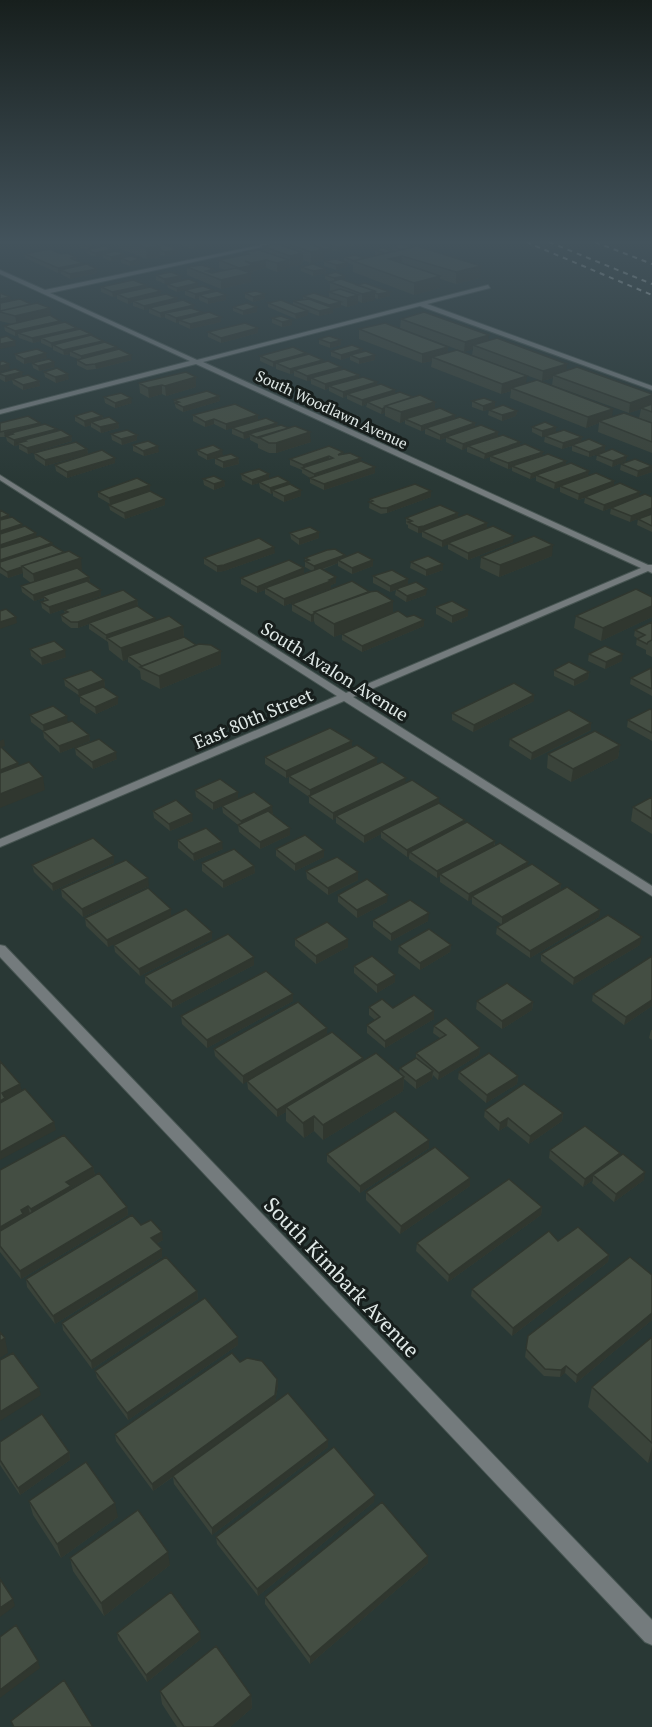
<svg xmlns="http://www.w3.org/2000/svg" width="652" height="1727" viewBox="0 0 652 1727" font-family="'PT Serif',serif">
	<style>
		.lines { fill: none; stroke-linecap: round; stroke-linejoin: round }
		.minor-casing { stroke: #465451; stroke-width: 2 }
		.minor { fill: #747b7d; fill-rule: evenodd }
		.rail { stroke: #c8d2d0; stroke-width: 2; stroke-dasharray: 5 5; stroke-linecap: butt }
		.wall { fill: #3a433a }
		.shaded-wall { fill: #30372f }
		.building { fill: #444e43; stroke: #30372f; stroke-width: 1.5 }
		.labels { text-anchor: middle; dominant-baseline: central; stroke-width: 6; stroke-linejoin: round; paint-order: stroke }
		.far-street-label { font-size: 15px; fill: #e0e9e7; stroke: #171e1c }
		.street-label { font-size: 18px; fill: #e0e9e7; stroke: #171e1c }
		.near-street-label { font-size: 21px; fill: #e0e9e7; stroke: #171e1c }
	</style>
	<rect width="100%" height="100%" fill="#293835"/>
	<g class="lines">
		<defs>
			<path id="minor" d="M275 242H285L50 293 197 360 488 285 490 288 427 304 652 386V390L420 306 203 362 648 565H652V573L648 571 353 697 652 886V896L344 701 0 847V839L337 696 0 480V475L346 693 641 568 196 364 0 414V410L190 361 0 274V270L45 290Z
				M0 945 5 946 652 1620V1645L645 1642 0 957Z"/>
		</defs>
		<use href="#minor" class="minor-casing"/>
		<use href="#minor" class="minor"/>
		<path class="rail" d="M526 242 652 295
			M549 242 652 284
			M595 242 652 264"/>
	</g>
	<path class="wall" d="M106 242H157L178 254 165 256 160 255V257L147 259 118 248V245L116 246Z
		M173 242H224V244L209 246 207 245V247L194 250Z
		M282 242 310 244H320V242H380L371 244 368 243V245L355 248 351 246V249L337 251 332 250V252L324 254V260L311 263 303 260V264L290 267V268L277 272 266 268 253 271V273L251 274V282L221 289 187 275V267L214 273 225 270 219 268V260L246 254 245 252 263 251 262 246 282 245Z
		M80 243 99 247 112 252 124 254V257L140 259V264L130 266 121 263V259L111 261 103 258V256L96 257 88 254 87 250 81 248Z
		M392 246 480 278 456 284 440 279V288L414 295 353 272V265L348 263 347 267 336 270 324 266V261L344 262V257L364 258 377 255H375V250L392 251Z
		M25 254H61L76 257V260L97 273 70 279 61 274V272L58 273 25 258Z
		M301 267 326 273 313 276 301 271Z
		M156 275 181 276V280L165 284 156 280Z
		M325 275 344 280 390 296 378 299 375 298V300L362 303 358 301V304L347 307 341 305V307L333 309V313L319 316 308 312V315L296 319 268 307V303L293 305V301L303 300V296L329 298V292L331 291H330V282H331L325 279Z
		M198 283V287L213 290V292L226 300 208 304 199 300V298L195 299 185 295V290L177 292 168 288 167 284Z
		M146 285V288L161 295 177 298V302L194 305V309L202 314 221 317V322L190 329 179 324V322L176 323 165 318V317L161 318 149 313V309L144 310 133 306V302L128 304 117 299V296L113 297 101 292V287Z
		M0 293 10 297V301L51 316 60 321 61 323 91 334V335L103 341V342L117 347V350L132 360 96 369 87 370 77 365V360L78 359 70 356V354L64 355 53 350V348H52L41 343V341L33 343 19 338 18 335 15 336 5 331 4 326 12 324 0 321Z
		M245 293 265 294V299L253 302 245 298Z
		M233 307H257V312L243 315 233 311Z
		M272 318 292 325 282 327 272 323Z
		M401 319 489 341 567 370 652 394V423L639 418 641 409 629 413 552 385 553 378 542 381 472 355 473 349 464 352 400 328Z
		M359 329 448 347V353L612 417 652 423V453L598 432 599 423 586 428 510 398 511 391 501 394 431 367 432 361 422 363 359 339Z
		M208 332 258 333 221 343 208 337Z
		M319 339 341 345 330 348 319 344Z
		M362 349V352L375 355V360L359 364 350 360V357L341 360 331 356V351Z
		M306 353V356L323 363 341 367V370L455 419 475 423V427L498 437 520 442V446L542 456 566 461V465L588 476 614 481V486L639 497 652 513 630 522 610 514 611 508 603 511 584 503 585 498 578 500 560 492V487L554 489 536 481V477L530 479 512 471V468L508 469 490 461V457L484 459 467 452V448L462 450 446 442V438L440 440 425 434V430L421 431 405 424V421L400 423 385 416V413L381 414 366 407 367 404 362 406 347 399V396L343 398 329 391V388L325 390 311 384V381H307L294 376V373L290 374 276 369V366L273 367 260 361V356Z
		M15 354 47 358 24 364 16 359Z
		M32 363 55 367 39 371 33 368Z
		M44 372 69 379 56 383 45 377Z
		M0 373 23 377 39 381 40 386 23 390 13 384 12 380 5 382 0 379Z
		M196 377V387L166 396 162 394 149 398 140 393 139 383Z
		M219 396 220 401 183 412 176 408 175 405 174 400Z
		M104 397 132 403 115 408 105 403Z
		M472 401 495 402V408L483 411 472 407Z
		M489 410 517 411 516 416 502 421 488 415Z
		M193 415H258V420L277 423V426L311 442 276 453H269L258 448V444L250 440V437L244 439 232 434V428L226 430 214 424 205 427 193 421Z
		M75 416H102L103 419 118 423 119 428 101 433 91 427V425L85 427 75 421Z
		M545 422 542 437 532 432V427Z
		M0 423H40V425L57 429V431L71 436 72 441 28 454 19 449V445L14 446 7 441 6 437H0Z
		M111 434 137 440 122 445 112 440Z
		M545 436 605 446V452L589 457 572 451V446L562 449 544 442Z
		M133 445 159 452 144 456 133 451Z
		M87 449 88 454 45 466 35 459 34 453Z
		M197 450 223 456 207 460 198 455Z
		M343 452V454L375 467V473L324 490 310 483V478L302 473V470L290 465V459Z
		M597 455 626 461 612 467 596 460Z
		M115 458V463L67 478 56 471 55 465Z
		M215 458H238L239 464 223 468 215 464Z
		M621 464 652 472 637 477 620 470Z
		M241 474 269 479 289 485 301 490V496L284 502 273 496V493L271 494 260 488 259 483 252 485 242 480Z
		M203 479 224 481 225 486 214 490 204 485Z
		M150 485V491L110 504 98 497V492Z
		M431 491V497L387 513 381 514 369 508 370 499Z
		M109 505H165L125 519 110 510Z
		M0 510 9 517 37 537 52 545 82 570 81 571 89 577 90 583 101 596 50 614 42 608 41 602 44 601V598L34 601 22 592 21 586 31 583 23 577V573L8 578 0 573Z
		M652 514V532L637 525 638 519Z
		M458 517 487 529 513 542 468 560 448 549V544L442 547 422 537V533H418L408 528V525L406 524V518Z
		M290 533 319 538 299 545 291 539Z
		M275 553 224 571 217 572 204 564V558Z
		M552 556 499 577 480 568 481 557Z
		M345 557 373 560V566L352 574 338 566V563L322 570 336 577V583L331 585V588L284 606 265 594V590L257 593 241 584V578L304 574 312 571 305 567V558Z
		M411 562 443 564V570L426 576 410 568Z
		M373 576 408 585 426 595 406 602 395 595 396 590 390 592 373 583Z
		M370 592 393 601V613L334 637 315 624 314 621 311 622 292 611V604Z
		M652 597V617L601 641 574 628 576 616Z
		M137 600 138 606 155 621 183 626 184 637 196 645 221 651V664L160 689 141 679 140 671 128 662V659L123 661 109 650 108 642 89 629V624L78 628H71L62 621 61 615 65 614 64 610Z
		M436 607 468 616 452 623 436 614Z
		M652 622V657L646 654V650L636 645 637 638 634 636 635 630Z
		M424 626 362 652 342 640V634Z
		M30 649 66 657 42 665 31 656Z
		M589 654 622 661 605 669 588 661Z
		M652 669V696L630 684 631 678Z
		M554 670 589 672 588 679 574 686 554 676Z
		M64 679 104 680 105 687H103L118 704 96 714 80 703V696L65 686Z
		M534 701 473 732 452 720V713Z
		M652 710V741L627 727 628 720Z
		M30 715 67 722 89 735 90 741 60 753 44 738 43 731 31 722Z
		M591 723V730L531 760 509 746 510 739Z
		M620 745 618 758 571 782 547 768 548 754Z
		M352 747 406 783 439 798V803L465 824 495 841V846L527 866 561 884 560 891 600 910 599 917 530 958 496 934 497 927 501 924 472 904V899L468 901 440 882V876L437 878 409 859V856L407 857 381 838V834L364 843 336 823V818L333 820 309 803V797L289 783V777L286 778 265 764V757Z
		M75 748 117 759 93 769 76 755Z
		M195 790 238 792V799L273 813 272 814 290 828V835L260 849 239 832 238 825 223 813 222 806 213 810 196 797Z
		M652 797V834L631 821 633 807Z
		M153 811 193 821 170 831 154 818Z
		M178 840 223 849 194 861 178 848Z
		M276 849 324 857 295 871 276 856Z
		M114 856V863L53 891 34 872 32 865Z
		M202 863 254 866 255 873 223 888 202 871Z
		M306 871 358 872V880L328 895 307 879Z
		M149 886 83 917 62 897 61 889Z
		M338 895 387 902 357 918 338 902Z
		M171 916 108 947 86 926 85 918Z
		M373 920 428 921 391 941 373 927Z
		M212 932V939L140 976 115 952 114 945Z
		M295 939 348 947 316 964 295 946Z
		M451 945 450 952 420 970 398 953 399 946Z
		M640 945 573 985 541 961V954Z
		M652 956V1006L624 1025 592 1001 593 994Z
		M254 965 172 1008 145 983V976Z
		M354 966 395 982 377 993 354 973Z
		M293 994V1001L207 1048 182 1024 181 1016Z
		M477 1001 533 1002 532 1010 502 1029 476 1009Z
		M369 1007 393 1008 434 1019 385 1048 367 1033V1025L375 1020 369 1015Z
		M434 1026 480 1048 479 1055 438 1080 433 1075 432 1079 416 1089 404 1079 403 1091 323 1140 314 1131 304 1138 286 1121V1112L277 1117 248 1089 247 1081 243 1084 215 1056 214 1049 327 1035 363 1058V1061L399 1073 400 1068 416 1059V1053L440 1038 433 1033Z
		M651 1030H652V1040L649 1038Z
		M459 1072 518 1076 517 1084 486 1103 458 1079Z
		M485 1110 563 1113 562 1121 529 1144 507 1126 499 1131 484 1117Z
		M429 1140V1148L360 1193 327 1162V1154Z
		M550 1150 619 1156 644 1180 614 1202 592 1183 593 1180 583 1187 549 1158Z
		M93 1167 95 1175 71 1188V1189L127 1207 128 1215 21 1279 0 1252V1170Z
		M470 1186 400 1234 366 1200V1192Z
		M542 1207 541 1215 448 1282 416 1251 417 1243Z
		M141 1225 163 1240 156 1244 162 1249V1257L55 1324 27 1287 26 1279Z
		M558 1241 609 1255 608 1262 512 1336 471 1296 472 1289Z
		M652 1275V1320L576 1383 565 1373 560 1377 544 1376 525 1357 528 1336Z
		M197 1291 198 1299 92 1369 63 1330 62 1323Z
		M652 1337V1459L648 1463 588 1407 592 1387Z
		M238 1345 128 1420 97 1378 95 1371Z
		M240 1362 277 1379 278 1386 275 1402 328 1440V1447L212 1535 174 1484 173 1477 153 1491 116 1441 115 1434Z
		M0 1442 69 1452 70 1460 20 1495 0 1465Z
		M29 1501 118 1517 61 1558 33 1515Z
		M374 1502 258 1596 217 1544 216 1537Z
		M70 1558 170 1565 104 1616 73 1571Z
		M428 1563 310 1664 265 1604V1597Z
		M117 1633 201 1639 147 1682 118 1640Z
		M160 1691 251 1695 252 1708 230 1727H177L162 1704Z"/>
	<path class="shaded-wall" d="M194 242H207V247L194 250Z
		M209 242H224V244L209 246Z
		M362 242H368V245L355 248V243Z
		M99 244V248L88 251V246Z
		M351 244V249L337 251V247Z
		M160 246V257L147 259 146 248Z
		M332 248V252L324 254V260L311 263V252Z
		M112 249V254H103V256L96 257 95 253Z
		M178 249V254L165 256V252Z
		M303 253V264L290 267V256Z
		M124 254V259L121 258V259L111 261V257Z
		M402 256V267L389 259Z
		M140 259V264L130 266V262Z
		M266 260V268L253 271V273L251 274V282L221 289V280L240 276 239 268 251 265V263Z
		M289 260 290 268 277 272V263Z
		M83 263 84 268 60 270 61 272 58 273V268Z
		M348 263 347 267 336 270V265Z
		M481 266 480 278 456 284V272Z
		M97 269V273L70 279V274Z
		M326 269V273L313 276V271Z
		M181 276V280L165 284 164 279Z
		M345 276 344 280 334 283V278Z
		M440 276V288L414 295V283Z
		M198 283V287L177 292V288Z
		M146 285V290L117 294V296L113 297 112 292Z
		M213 290 214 294 199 295V298L195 299V294Z
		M161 291V296L133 301V302L128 304V299Z
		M375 291V300L362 303V294Z
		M390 292V296L378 299V294Z
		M265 294V299L253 302V297Z
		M226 295V300L208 304V299Z
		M358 295V304L347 307V298Z
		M10 297 11 302 0 304V299Z
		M177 298V303L149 308V309L144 310V306Z
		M341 302V307L333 309V313L319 316V311L329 309V305Z
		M194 305V310L165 313V317L161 318 160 313Z
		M257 307V312L243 315V311Z
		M50 308 51 317 17 325 15 316Z
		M308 311V315L296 319 295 314Z
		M202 312V317L179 320V322L176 323V318Z
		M221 317V322L190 329V324Z
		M292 320V325L282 327V322Z
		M60 321 61 325 18 333V335L15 336V331Z
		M77 328V333L41 338V341L33 343 32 338Z
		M258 328V333L221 343V338Z
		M91 334 92 339 53 345V348H52L51 343Z
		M489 335 488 344 473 345V349L464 352 465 342Z
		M341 340V345L330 348V343Z
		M15 341 16 346 0 349V344Z
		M103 341V345L70 351V354L64 355 63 350Z
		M117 347V352L81 361V356Z
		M448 347V356L432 357V361L422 363V354Z
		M362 349V354L350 355V357L341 360V355Z
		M46 353 47 358 24 364V359Z
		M306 353V358L276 363V366L273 367V362Z
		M131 355 132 360 96 369 95 364Z
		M375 355V360L359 364V359Z
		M323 360V365L294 370V373L290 374V369Z
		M54 362 55 367 39 371 38 366Z
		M9 364 10 369 0 372V366Z
		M567 364 566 373 553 375V378L542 381 543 371Z
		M341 367V372L311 378V381H307V376Z
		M22 372 23 377 5 382V376Z
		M68 374 69 379 56 383 55 377Z
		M359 375V380L329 386V388L325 390V384Z
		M527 376 526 386 511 388V391L501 394 502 384Z
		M196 377V387L166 396 165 386Z
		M39 381 40 386 23 390V385Z
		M377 382V388L347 394V396L343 398V392Z
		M162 385V394L149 398 148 388Z
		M395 390V395L367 402V404L362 406V400Z
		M652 395V405L641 408V409L629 413 630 403Z
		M219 396 220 401 183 412V407Z
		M131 398 132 403 115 408V403Z
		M435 402V412L405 419V421L400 423 401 412Z
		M495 402V408L483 411V406Z
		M385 407V413L381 414 382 409Z
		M613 409 612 419 599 421V423L586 428 588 417Z
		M517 411 516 416 502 421V415Z
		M258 415V420L226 430V424Z
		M455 415V420L426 428 425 430 421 431V426Z
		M102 416 103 422H91V425L85 427 84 421Z
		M214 419V424L205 427V422Z
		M40 423 41 428 11 433 12 436H6V437H5L4 432Z
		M118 423 119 428 101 433 100 427Z
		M277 423V428L249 434 250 437 244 439 243 433Z
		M475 423V429L446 437V438L440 440V435Z
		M556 427V433L542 437V431Z
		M57 429 58 434 24 440V443H18L19 445 14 446V440Z
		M310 432 311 442 276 453V443Z
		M498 432V438L468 446 467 448 462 450 463 444Z
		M137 435V440L122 445 121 439Z
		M71 436 72 441 28 454 27 448Z
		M582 437 581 443 562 449 563 443Z
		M520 442V448L490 456V457L484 459 485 454Z
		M158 446 159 452 144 456 143 451Z
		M605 446V452L589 457V452Z
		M87 449 88 454 45 466V460Z
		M222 450 223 456 207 460V455Z
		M543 452 542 457 512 466V468L508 469V463Z
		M329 456V462L303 468V465Z
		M627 456 626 461 612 467 613 461Z
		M115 458V463L67 478V472Z
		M238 458 239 464 223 468V462Z
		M361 458V464L314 479V474Z
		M566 461V467L536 475V477L530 479 531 474Z
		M652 466V472L637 477 638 471Z
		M375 467V473L324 490V484Z
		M589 471 588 477 554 489 555 483Z
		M269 474V480L259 482V483L252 485V480Z
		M224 481 225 486 214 490V484Z
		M614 481V487L578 500 579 494Z
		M289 482V488L272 490 273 493 271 494 270 488Z
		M150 485V491L110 504 109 498Z
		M301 490V496L284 502V496Z
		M431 491V497L387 513V508Z
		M640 492 639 497 603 511 604 505Z
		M165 499V505L125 519 124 513Z
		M652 508V513L630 522 631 516Z
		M458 513V519L423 532 422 531V533H418V527Z
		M9 515V521L0 524V518Z
		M487 523V529L442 547V541Z
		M22 524 23 530 0 537V531Z
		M319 532V538L299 545V539Z
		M36 533 37 539 0 551V545Z
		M514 536 513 542 468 560V553Z
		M52 543V550L0 566V560Z
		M553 545 552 556 499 577 500 565Z
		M274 547 275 553 224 571 217 572V566Z
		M345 555V561L338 560V563L314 572V566Z
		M81 558 82 570 35 586 33 574Z
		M373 560V566L352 574V568Z
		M443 564V570L426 576V570Z
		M22 567 23 573 8 578 7 572Z
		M304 568V575L265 588V590L257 593V587Z
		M89 577 90 583 43 596 44 598 34 601 33 595Z
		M336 577V583L331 585V588L284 606V599Z
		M408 579V585L390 592V586Z
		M427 589 426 595 406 602 407 596Z
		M101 590V596L50 614 49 607Z
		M137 600 138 606 89 623V624L78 628V622Z
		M393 601V613L334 637V624Z
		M652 606V617L601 641 603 628Z
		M468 610V616L452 623V616Z
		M314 614V621L311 622V615Z
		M16 617 17 623 0 629V622Z
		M155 618 156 624 107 638V642L106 635Z
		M424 620V626L362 652V646Z
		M183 626 184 638 128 656V659L123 661 121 648Z
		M65 650 66 657 42 665 41 658Z
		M221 651V664L160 689 159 676Z
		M623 654 622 661 605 669 606 662Z
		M589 672 588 679 574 686V680Z
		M104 680 105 687 79 697 78 690Z
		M534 695V701L473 732 474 725Z
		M118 697V704L96 714 95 707Z
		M67 716 68 723 44 732 43 725Z
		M591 723V730L531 760 532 753Z
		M89 735 90 741 60 753 59 746Z
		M4 739 5 746 0 748V741Z
		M352 741V748L286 778V771Z
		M620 745 618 758 571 782 573 769Z
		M116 752 117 759 93 769 92 762Z
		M377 758V765L310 797V790Z
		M18 763 19 770 0 777V770Z
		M43 777 45 790 0 808V794Z
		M406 778 405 785 336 816V818L333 820V813Z
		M238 792V799L213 810V803Z
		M439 798V805L381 831V834L364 843V836Z
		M272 806 273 813 241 828V821Z
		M192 814 193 821 170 831 169 824Z
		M465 820 464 827 410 852 409 856 407 857V850Z
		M290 828V835L260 849V842Z
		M495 841 494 848 440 874V876L437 878V871Z
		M222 842 223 849 194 861 193 854Z
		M324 850V857L295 871V864Z
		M114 856V863L53 891 52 884Z
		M528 862 527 869 472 896V899L468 901 469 894Z
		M254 866 255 873 223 888V881Z
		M358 872V880L328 895V888Z
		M148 878 149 886 83 917 82 909Z
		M561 884 560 891 502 925V917Z
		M388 895 387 902 357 918V910Z
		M171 909V916L108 947 107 940Z
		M600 910 599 917 530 958V951Z
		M429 913 428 921 391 941V934Z
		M212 932V939L140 976 139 969Z
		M642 937 640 945 573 985 574 978Z
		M348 939V947L316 964V956Z
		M451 945 450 952 420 970V963Z
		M254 957V965L172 1008V1001Z
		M395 975V982L377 993V985Z
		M293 994V1001L207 1048V1040Z
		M652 1000V1006L624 1025 626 1017Z
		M533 1002 532 1010 502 1029V1021Z
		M434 1011V1019L385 1048V1041Z
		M327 1028V1036L243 1084V1076Z
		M480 1048 479 1055 438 1080 439 1073Z
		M363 1058V1066L286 1107V1112L277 1117V1110Z
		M433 1071 432 1079 416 1089V1081Z
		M518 1076 517 1084 486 1103 487 1095Z
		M404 1077 403 1091 323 1140V1125Z
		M20 1084 22 1091 0 1109V1101L2 1093Z
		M563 1113 562 1121 529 1144 530 1136Z
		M314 1116V1131L304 1138 303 1123Z
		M508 1118 507 1126 499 1131 500 1123Z
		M54 1122 56 1130 0 1160V1152Z
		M429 1140V1148L360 1193V1186Z
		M620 1153 619 1161 593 1175V1180L583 1187 585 1179Z
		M93 1167 95 1175 71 1188 72 1194 32 1217 31 1209 66 1182Z
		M645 1172 644 1180 614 1202 616 1194Z
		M470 1178V1186L400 1234 401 1226Z
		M28 1206 30 1214 0 1236V1227L21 1210Z
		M127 1207 128 1215 21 1279 20 1271Z
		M542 1207 541 1215 448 1282 449 1275Z
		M162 1232 163 1240 152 1246 151 1238Z
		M162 1249V1257L55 1324 53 1316Z
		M609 1255 608 1262 512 1336 513 1328Z
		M197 1291 198 1299 92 1369 91 1361Z
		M652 1313V1320L576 1383 577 1375Z
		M238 1337V1345L128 1420 127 1413Z
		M5 1338 8 1353 0 1358V1341Z
		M566 1366 565 1373 560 1377 561 1370Z
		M277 1379 278 1386 275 1403 153 1491 152 1484Z
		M39 1388 41 1395 0 1421V1412Z
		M328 1440V1447L212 1535V1528Z
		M652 1446V1459L648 1463Z
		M69 1452 70 1460 20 1495 18 1488Z
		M375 1495 374 1502 258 1596 257 1589Z
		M115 1503 118 1517 61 1558 57 1544Z
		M168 1552 170 1565 104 1616 101 1603Z
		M428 1556V1563L310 1664V1657Z
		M13 1599 15 1606 0 1617V1608Z
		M200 1632 201 1639 147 1682 146 1675Z
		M38 1661 40 1668 0 1698V1690Z
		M251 1695 252 1708 230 1727H213Z"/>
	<path class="building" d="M88 242H93L99 244 88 246 80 243Z
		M130 242H148L160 246 146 248Z
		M149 242H157L178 249 165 252 160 250V246Z
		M283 242H305L324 249 311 252Z
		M316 242 332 248 324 250V249L310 244Z
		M322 242H344L351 244 337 247Z
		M278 244 303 253 290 256 262 246Z
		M403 244 412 247 401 250 392 246Z
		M104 246 112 249 95 253 87 250Z
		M417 246 481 266 456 272 402 256 389 259 440 276 414 283 353 261Z
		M383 248 393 251 385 253 375 250Z
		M50 249 61 254 67 253 76 257 71 258 72 259 83 263 58 268 25 254Z
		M259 250 289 260 277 263 266 260 251 263 245 261 253 265 239 268 219 260 249 254 245 252Z
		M116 251 124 254 111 257 103 254Z
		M355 255 364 258 354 261 344 257Z
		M131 256 140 259 130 262 121 258Z
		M336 259 348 263 336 265 324 261Z
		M87 264 97 269 70 274 60 270Z
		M313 264 326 269 313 271 301 267Z
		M202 265 214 269 206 271 212 273 236 268 251 273 221 280 187 267Z
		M171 272 181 276 164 279 156 275Z
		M336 272 345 276 334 278 325 275Z
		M189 279 198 283 177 288 167 284Z
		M341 279 375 291 362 294 330 282Z
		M133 280 146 285 112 292 101 287Z
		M365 283 390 292 378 294 375 293V291L357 285Z
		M203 286 213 290 195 294 185 290Z
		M150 287 161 291 128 299 117 294Z
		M340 289 358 295 347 298 329 292Z
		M217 291 226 295 208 299 199 295Z
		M256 291 265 294 253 297 245 293Z
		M0 293 10 297 0 299Z
		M314 293 341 302 329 305 303 296Z
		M166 294 177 298 144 306 133 301Z
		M20 299 31 304 0 311V303Z
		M309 299 333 308 319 311 293 301Z
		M183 300 194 305 160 313 149 308Z
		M281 300 308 311 295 314 268 303Z
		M37 303 50 308 15 316 0 312V311Z
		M247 303 257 307 243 311 233 307Z
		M191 308 202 312 176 318 165 313Z
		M209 312 221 317 190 324 179 320Z
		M424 312 489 335 465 342 401 319Z
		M50 315 60 321 15 331 4 326Z
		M281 316 292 320 282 322 272 318Z
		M65 322 77 328 32 338 18 333Z
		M245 323 258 328 221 338 208 332Z
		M385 323 448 347 422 354 359 329Z
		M80 329 91 334 51 343 41 338Z
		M91 335 103 341 63 350 53 345Z
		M7 336 15 341 0 344V338Z
		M329 336 341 340 330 343 319 339Z
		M497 338 567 364 543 371 473 345Z
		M105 342 117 347 81 356 70 351Z
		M352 345 362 349 341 355 331 351Z
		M293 347 306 353 273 362 260 356Z
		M37 349 46 353 24 359 15 354Z
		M119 349 131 355 95 364 86 365 77 360Z
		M457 350 527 376 502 384 432 357Z
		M366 351 375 355 359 359 350 355Z
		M309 354 323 360 290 369 276 363Z
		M49 359 54 362 38 366 32 363Z
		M3 361 9 364 0 366V362Z
		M328 361 341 367 307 376 294 370Z
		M577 367 652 394V395L630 403 553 375Z
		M57 368 68 374 55 377 44 372Z
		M15 369 22 372 5 376 0 374V373Z
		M344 369 359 375 325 384 311 378Z
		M186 372 196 377 165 386 162 385 148 388 139 383Z
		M28 375 39 381 23 385 12 379Z
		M363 377 377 382 343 392 329 386Z
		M537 380 613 409 588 417 511 388Z
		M381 384 395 390 362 400 347 394Z
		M207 391 219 396 183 407 175 403 179 402 174 400Z
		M400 392 413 397 385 406V407L382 409 367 402Z
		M121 393 131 398 115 403 104 397Z
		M420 395 435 402 401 412 385 406Z
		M484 398 495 402 483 406 472 401Z
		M235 404 258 415 226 424 214 419 205 422 193 415Z
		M652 404V412L641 408Z
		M503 405 517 411 502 415 489 410Z
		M440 408 455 415 421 426 405 419Z
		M92 411 102 416 84 421 75 416Z
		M624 413 652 423V442L599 421Z
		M28 416 40 423 0 432V423Z
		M109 417 118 423 100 427 91 422Z
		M460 417 475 423 440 435 426 428Z
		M266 418 277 423 243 433 232 428Z
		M545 422 556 427 542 431 532 427Z
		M45 424 57 429 14 440 6 436 13 434 11 433Z
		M281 425 289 428 258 438 249 434Z
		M481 425 498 432 463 444 446 437Z
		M295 426 310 432 276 443H269L258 437Z
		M61 430 71 436 27 448 18 443 26 441 24 440Z
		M127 430 137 435 121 439 111 434Z
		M564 430 582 437 563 443 545 436Z
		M503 435 520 442 485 454 468 446Z
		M589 439 605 446 589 452 572 445Z
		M148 441 158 446 143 451 133 445Z
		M76 442 87 449 45 460 34 453Z
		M525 444 543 452 508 463 490 456Z
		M213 445 222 450 207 455 197 450Z
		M329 446 343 452 338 455 350 453 361 458 314 474 302 468 333 458 329 456 303 465 290 459Z
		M612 449 627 456 613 461 597 455Z
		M102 450 115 458 67 472 55 465Z
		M231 454 238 458 223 462 215 458Z
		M548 454 566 461 531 474 512 466Z
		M635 459 652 466 638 471 621 464Z
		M361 461 375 467 324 484 310 478Z
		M571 463 589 471 555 483 536 475Z
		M259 469 269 474 252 480 241 474Z
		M596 473 614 481 579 494 560 486Z
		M214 476 224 481 214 484 203 479Z
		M278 476 289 482 270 488 259 482Z
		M137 478 150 485 109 498 98 492Z
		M620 483 640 492 604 505 585 497Z
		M290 484 301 490 284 496 272 490Z
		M415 484 431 491 387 508H381L369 502 373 501 370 499Z
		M150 491 165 499 124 513 109 505Z
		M645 494 652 497V508L631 516 611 508Z
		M440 505 458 513 424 526 418 527 408 522 412 521 406 518Z
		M0 510 9 515 0 518Z
		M467 514 487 523 442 541 422 531Z
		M652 514V526L638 519Z
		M12 517 22 524 0 531V520Z
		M25 526 36 533 0 545V534Z
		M493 526 514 536 468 553 448 543Z
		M310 527 319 532 299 539 290 533Z
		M40 536 52 543 0 560V548Z
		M534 536 553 545 500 565 481 557Z
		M259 538 274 547 224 565 217 566 204 558Z
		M52 545 64 552 22 566V567L7 572 0 567V562Z
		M335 549 345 555 314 566 305 561 309 560 305 558 327 550Z
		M69 551 81 558 33 574 22 566Z
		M358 552 373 560 352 568 338 560Z
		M428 556 443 564 426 570 411 562Z
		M289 560 304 568 257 587 241 578Z
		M77 568 89 577 33 595 21 586Z
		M320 568 336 577 329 580 331 581 284 599 265 588Z
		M392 570 408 579 390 586 373 576Z
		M87 581 101 590 49 607 41 602 48 600 43 596Z
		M352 581 370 592 314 612V614L311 615 292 604Z
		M416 582 427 589 407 596 396 589Z
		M636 589 652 597V606L603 628 576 616Z
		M123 590 137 600 78 622H71L61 615 68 612 64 610Z
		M377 591 393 601 334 624 314 612 368 592Z
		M452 601 468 610 452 616 436 607Z
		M137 606 155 618 106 635 89 623Z
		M6 609 16 617 0 622V611Z
		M398 611 407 617 414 615 424 620 362 646 342 634Z
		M169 616 183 626 121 648 107 638Z
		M652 622V640L648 642 647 644 637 639 645 635 635 630Z
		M184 637 196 645 142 666 128 656Z
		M54 641 65 650 41 658 30 649Z
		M199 644 211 645 221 651 159 676 140 667Z
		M605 646 623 654 606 662 589 654Z
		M569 662 589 672 574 680 554 670Z
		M651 668 652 689 631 678Z
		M91 670 104 680 78 690 64 679Z
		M514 683 534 695 474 725 452 713Z
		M103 687 118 697 95 707 79 696Z
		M53 706 67 716 43 725 30 715Z
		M650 709 652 710V733L628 720Z
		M569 710 591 723 532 753 510 739Z
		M72 721 89 735 59 746 43 731Z
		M330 728 352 741 286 771 265 757Z
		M595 731 620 745 573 769 548 754Z
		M99 739 116 752 92 762 75 748Z
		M357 745 377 758 310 790 289 776Z
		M1 747 18 763 0 770V748Z
		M29 762 43 777 0 794V773Z
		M382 762 406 778 333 813 309 796Z
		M220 779 238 792 213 803 195 790Z
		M412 780 439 798 364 836 336 816Z
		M254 792 272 806 241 821 222 806Z
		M652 797V819L633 807Z
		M176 800 192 814 169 824 153 811Z
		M439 803 465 820 407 850 381 831Z
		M268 811 290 828 260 842 238 825Z
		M467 822 495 841 437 871 410 852Z
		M206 828 222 842 193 854 178 840Z
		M305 835 324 850 295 864 276 849Z
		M93 838 114 856 52 884 32 865Z
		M500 843 528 862 469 894 440 874Z
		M234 849 254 866 223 881 202 863Z
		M337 857 358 872 328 888 306 871Z
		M126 860 148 878 82 909 61 889Z
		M532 864 561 884 502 917 472 896Z
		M367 879 388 895 357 910 338 895Z
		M567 887 600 910 530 951 497 927Z
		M148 888 171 909 107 940 85 918Z
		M410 900 429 913 391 934 373 920Z
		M186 909 212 932 139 969 114 945Z
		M608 915 642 937 574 978 541 954Z
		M327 922 348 939 316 956 295 939Z
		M429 929 451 945 420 963 399 946Z
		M228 934 254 957 172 1001 145 976Z
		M372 956 395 975 377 985 354 966Z
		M652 956V1000L626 1017 593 994Z
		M266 971 293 994 207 1040 181 1016Z
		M507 983 533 1002 502 1021 477 1001Z
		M414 995 434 1011 385 1041 367 1025 380 1017 369 1007 382 999 393 1008Z
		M298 1002 327 1028 243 1076 214 1049Z
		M446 1018 480 1048 439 1073 416 1053 446 1035 434 1026Z
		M332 1032 363 1058 277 1110 247 1081Z
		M376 1053 404 1077 323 1125 314 1116 303 1123 286 1107Z
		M489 1053 518 1076 487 1095 459 1072Z
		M416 1058 433 1071 416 1081 400 1068Z
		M0 1061 20 1084 2 1093 5 1098 0 1101Z
		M524 1084 563 1113 530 1136 508 1118 500 1123 485 1110Z
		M25 1089 54 1122 0 1152V1103Z
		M395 1111 429 1140 360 1186 327 1154Z
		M585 1126 620 1153 585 1179 550 1150Z
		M64 1135 93 1167 66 1182 71 1186 31 1209 28 1206 21 1210 23 1214 0 1227V1170Z
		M435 1147 470 1178 401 1226 366 1192Z
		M623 1154 645 1172 616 1194 593 1175Z
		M99 1173 127 1207 20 1271 0 1246V1231Z
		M509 1179 542 1207 449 1275 417 1243Z
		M132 1215 141 1225 151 1220 162 1232 151 1238 162 1249 53 1316 26 1279Z
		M578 1227 609 1255 513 1328 472 1289 549 1231 558 1241Z
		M166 1257 197 1291 91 1361 62 1323Z
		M630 1257 652 1275V1313L577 1375 566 1366 561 1370 545 1369 526 1349 528 1336Z
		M205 1298 238 1337 127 1413 95 1371Z
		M0 1332 5 1338 0 1341Z
		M652 1337V1443L592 1387Z
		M13 1353 39 1388 0 1412V1360Z
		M232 1353 240 1362 247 1358 262 1361 277 1379 275 1395 152 1484 115 1434Z
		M288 1393 328 1440 212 1528 173 1476Z
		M42 1414 69 1452 18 1488 0 1460V1442Z
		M334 1447 375 1495 257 1589 216 1537Z
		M86 1462 115 1503 57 1544 29 1501Z
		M382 1502 428 1556 310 1657 265 1597Z
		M138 1510 168 1552 101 1603 70 1558Z
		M0 1579 13 1599 0 1608Z
		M171 1592 200 1632 146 1675 117 1633Z
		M16 1625 38 1661 0 1690V1637Z
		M216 1646 251 1695 213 1727H184L160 1691Z
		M64 1680 93 1727H14L11 1721Z"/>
	<linearGradient id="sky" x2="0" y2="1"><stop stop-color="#171f1d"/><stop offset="0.5" stop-color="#43535c"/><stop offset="1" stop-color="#43535c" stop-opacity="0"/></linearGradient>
	<rect width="652" height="484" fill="url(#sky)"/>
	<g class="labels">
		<g class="far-street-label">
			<text transform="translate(332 409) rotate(25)">South Woodlawn Avenue</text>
		</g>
		<g class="street-label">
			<text transform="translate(335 671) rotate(32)">South Avalon Avenue</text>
			<text transform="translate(253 718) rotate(-23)">East 80th Street</text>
		</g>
		<g class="near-street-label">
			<text transform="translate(342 1277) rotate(46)">South Kimbark Avenue</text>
		</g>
	</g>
</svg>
